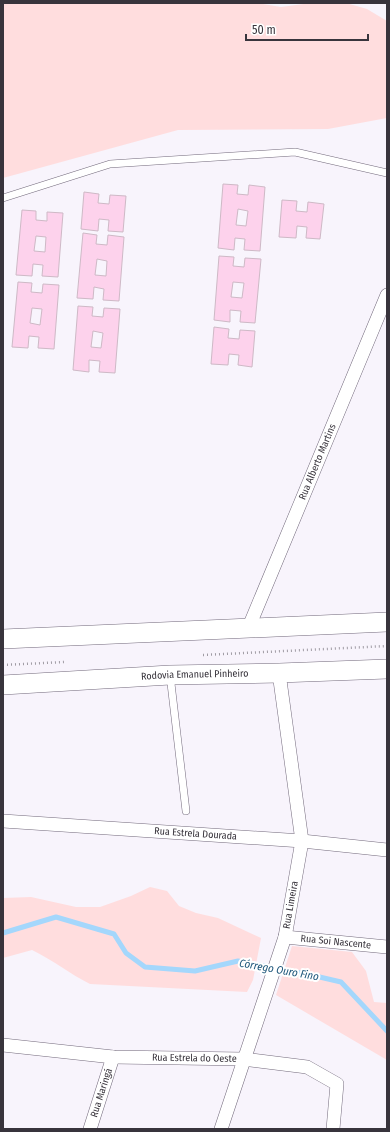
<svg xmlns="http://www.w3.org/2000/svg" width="390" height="1132" viewBox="0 0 390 1132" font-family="'Fira Sans Condensed',sans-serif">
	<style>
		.green { fill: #ffddde }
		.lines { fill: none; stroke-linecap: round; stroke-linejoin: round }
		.stream { stroke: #a4d7fc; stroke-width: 5 }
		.building { fill: #fdd2ec; stroke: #ceb9c6; fill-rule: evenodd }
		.service-casing { stroke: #736a7c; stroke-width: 8 }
		.minor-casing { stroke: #736a7c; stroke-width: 14 }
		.secondary-casing { stroke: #736a7c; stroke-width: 20 }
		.path { stroke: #9f9ba3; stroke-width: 2.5; stroke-dasharray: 1 3; stroke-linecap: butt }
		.service { stroke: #fff; stroke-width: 7 }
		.minor { stroke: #fff; stroke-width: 13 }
		.secondary { stroke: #fff; stroke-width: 19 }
		.labels { text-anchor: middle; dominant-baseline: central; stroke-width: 4; stroke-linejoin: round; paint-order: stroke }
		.street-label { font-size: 10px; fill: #38343c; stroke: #fff }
		.water-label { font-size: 11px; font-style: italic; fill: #20587c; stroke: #fff }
	</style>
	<rect width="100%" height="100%" fill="#f8f4fc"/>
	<path class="green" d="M3 3H257L281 7 311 3H346L367 9 387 21V118L328 129 178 130 3 178Z
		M150 887 167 891 179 906 196 913 218 918 261 938 253 980 247 992 90 984C70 974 53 960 32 950L3 958V898L31 897 76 907H100L131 896Z
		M292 946 352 952 366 971 374 1002 387 1003V1060L276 995Z"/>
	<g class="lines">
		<path class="stream" d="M3 933 56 917 114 934 126 953 145 967 195 971 238 961 311 975 341 982 387 1031"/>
	</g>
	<path class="building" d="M223 184 238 185 237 194 248 195 249 185 265 187 260 251 244 250 245 239 235 238 234 250 218 248ZM238 209 248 211 246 226 236 225Z
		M84 192 99 194 98 203 109 204 110 195 126 196 123 232 108 231 109 220 99 219 98 231 81 229Z
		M282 200 297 201 296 211 307 212 308 202 324 204 320 239 306 238 307 227 297 226 296 238 279 237Z
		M22 210 36 211V220L47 221V212L63 213 58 277 42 276 43 265 33 264 32 276 16 275ZM36 236 46 237 45 252 34 251Z
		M83 233 97 235 96 244 107 245 108 235 124 237 119 301 103 300 104 289 94 287 93 299 77 298ZM97 259 107 261 106 276 95 275Z
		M219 256 234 257 233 266 244 267 245 258 261 259 255 323 240 322 241 311 230 310V322L214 320ZM233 282 244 283 242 298 231 297Z
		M18 282 32 283 31 292 42 293 43 284 59 285 54 349 38 348 39 337 29 336 28 348 12 347ZM32 308 42 309 40 325 30 323Z
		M78 306 93 307 92 316 103 317 104 308 120 309 115 373 99 372 100 361 89 360V372L73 370ZM93 331 103 333 101 348 91 347Z
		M214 327 229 329 228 338 239 339 240 330 255 331 252 367 238 365 239 355 229 354 228 365 211 364Z"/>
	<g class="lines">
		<defs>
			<path id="service" d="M3 198 110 164 295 152 387 173
				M170 675 186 811"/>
			<g id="minor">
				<path id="s1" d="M248 629 387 295"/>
				<path id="s2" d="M3 821 302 841 387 850"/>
				<path id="s3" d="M285 937 387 947"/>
				<path id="s4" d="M3 1045 113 1057 243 1059 307 1067 337 1084 333 1129"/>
				<path id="s5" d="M90 1129 113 1057"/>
				<path id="s6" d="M221 1129 285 937 302 841 279 673"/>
			</g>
			<g id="secondary">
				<path d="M3 639 387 622"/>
				<path id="s7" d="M3 685 170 675 279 673 387 669"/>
			</g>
		</defs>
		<use href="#service" class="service-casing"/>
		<use href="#minor" class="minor-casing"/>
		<use href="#secondary" class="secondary-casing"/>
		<path class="path" d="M203 655 387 646
			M3 665 64 662"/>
		<use href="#service" class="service"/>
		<use href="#minor" class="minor"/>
		<use href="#secondary" class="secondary"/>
	</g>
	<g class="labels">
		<g class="street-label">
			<text stroke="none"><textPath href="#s1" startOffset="181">Rua Alberto Martins</textPath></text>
			<text stroke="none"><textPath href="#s7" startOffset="192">Rodovia Emanuel Pinheiro</textPath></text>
			<text stroke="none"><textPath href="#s2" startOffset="193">Rua Estrela Dourada</textPath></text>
			<text stroke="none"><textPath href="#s6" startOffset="235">Rua Limeira</textPath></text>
			<text stroke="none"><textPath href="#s3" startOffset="51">Rua Soi Nascente</textPath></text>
			<text stroke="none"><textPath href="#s4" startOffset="192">Rua Estrela do Oeste</textPath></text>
			<text stroke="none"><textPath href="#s5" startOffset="38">Rua Maringá</textPath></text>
		</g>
		<g class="water-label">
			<text transform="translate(279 970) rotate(10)">Córrego Ouro Fino</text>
		</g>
	</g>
	<rect width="390" height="1132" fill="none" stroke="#38343c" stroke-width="8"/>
	<path d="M246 34v6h122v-6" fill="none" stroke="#38343c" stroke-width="2"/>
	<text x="252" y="34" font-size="12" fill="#38343c" stroke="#ffffff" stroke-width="3" paint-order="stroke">50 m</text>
</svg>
